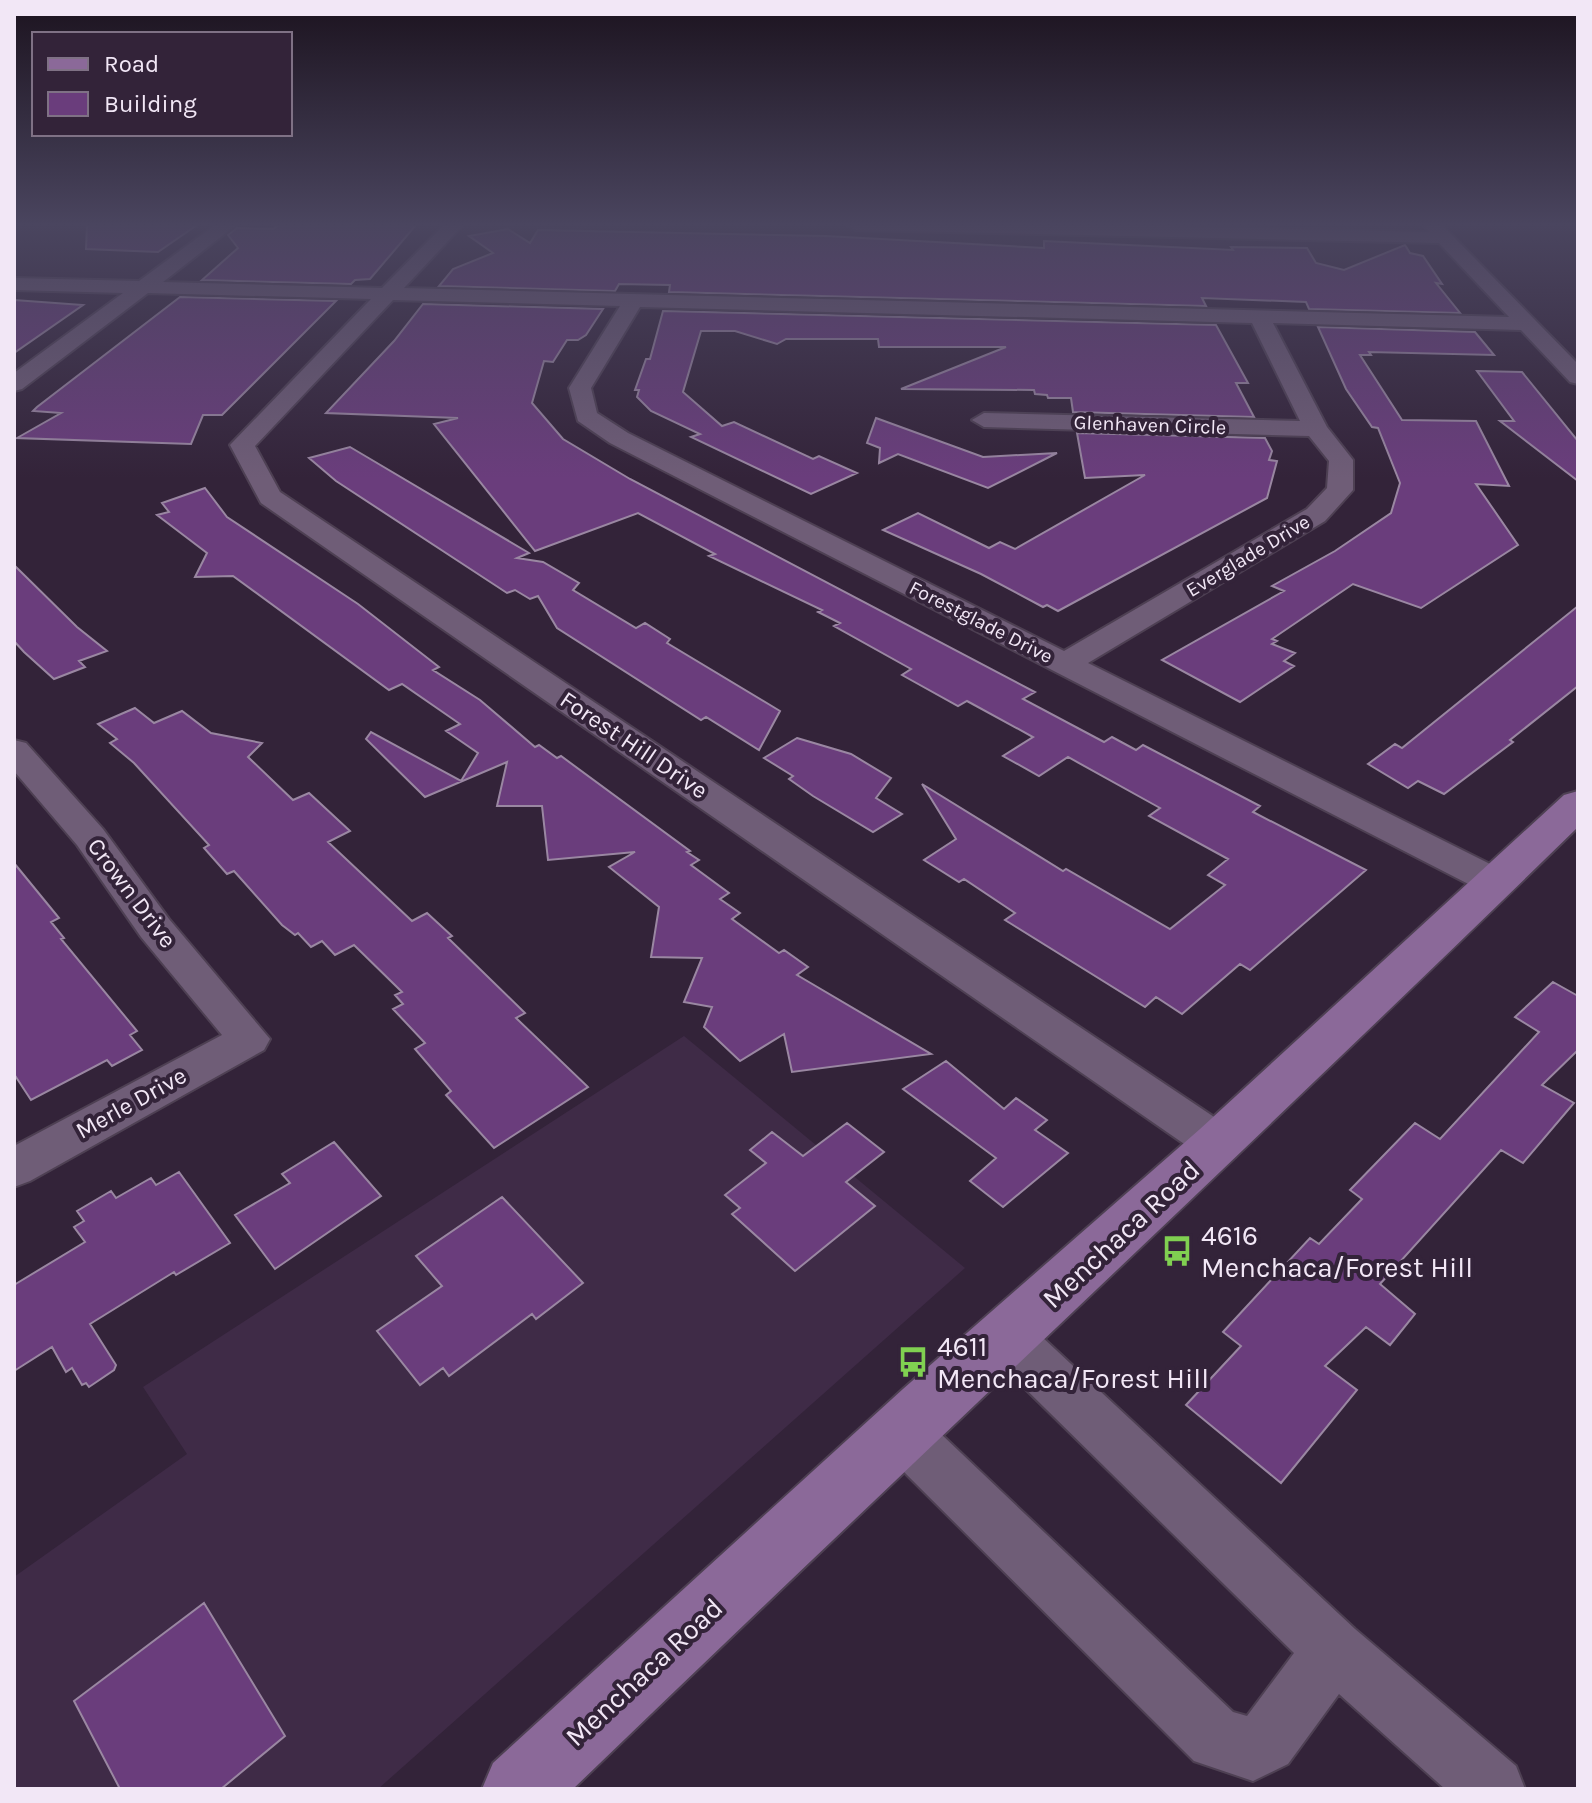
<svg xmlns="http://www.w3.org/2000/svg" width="1592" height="1803" viewBox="0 0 1592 1803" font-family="Karla,sans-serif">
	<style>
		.built { fill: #3f2b47 }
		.building { fill: #6a3d7c; stroke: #9a87a2; stroke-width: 2 }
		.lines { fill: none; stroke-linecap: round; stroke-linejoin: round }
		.minor-casing { stroke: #4e4053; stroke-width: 4 }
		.major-casing { stroke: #4e4053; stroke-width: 4 }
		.minor { fill: #6f5d77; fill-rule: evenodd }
		.major { fill: #8b6999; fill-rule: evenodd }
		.labels { text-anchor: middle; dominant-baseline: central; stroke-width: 8; stroke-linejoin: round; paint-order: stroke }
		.far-street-label { font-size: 20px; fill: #f2e7f6; stroke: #332339 }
		.street-label { font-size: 24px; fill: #f2e7f6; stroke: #332339 }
		.near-street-label { font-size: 28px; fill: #f2e7f6; stroke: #332339 }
		.near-poi-label { font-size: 28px; fill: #f2e7f6; stroke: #332339; text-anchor: start }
	</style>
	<rect width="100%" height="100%" fill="#332339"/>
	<path class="built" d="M684 1036 965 1268 378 1789H14V1577L187 1454 143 1387Z"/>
	<path class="building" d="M87 225H197L158 252 86 249Z
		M279 225H416L370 279 355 280 351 284 202 280 238 248 228 235 237 228 273 229Z
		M508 229 530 243 538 230 826 236 1044 248V241L1233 250 1231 247 1307 248 1316 263 1344 270 1405 245 1410 253 1423 256 1442 284 1436 283 1460 313 1309 309 1306 302 1202 298 1206 306 669 292 670 285 619 284 615 291 439 286 453 269 493 253 469 236Z
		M180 297 336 301 222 415H203L191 444 17 438 61 413 33 411 37 407Z
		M14 300 83 305 14 353Z
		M423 304 603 309 586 335 578 340H567L553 362 544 361 532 403 563 439 630 479 1035 692 1023 699 1104 742 1112 737 1136 750 1143 745 1260 806 1253 812 1366 870 1250 970 1240 964 1182 1014 1156 997 1145 1007 1005 920 1015 913 964 879 959 882 924 860 956 839 922 784 1063 871 1066 869 1170 929 1225 885 1208 875 1228 859 1149 816 1160 808 1068 757 1039 776 1003 756 1033 737 967 701 958 706 902 675 911 669 834 626 840 623 818 612 822 610 709 556 715 554 638 513 535 551 434 424 458 418 326 413 394 341Z
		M663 311 1216 325 1248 383H1236L1254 417 1073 412 1071 398H1048L1047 395 1035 394 1034 390 901 389 1006 347H879L878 339H786L777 344 735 331H701L683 392 722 426 734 422 813 459 819 456 857 473 811 494 691 437 700 434 651 411 637 397 639 390H635L646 359H650Z
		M1318 327 1475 332 1494 355 1369 352 1371 355H1360L1402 420 1476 421 1509 486 1476 484 1518 545 1421 608 1353 584 1272 639 1277 641 1272 644 1295 653 1284 661 1294 666 1240 702 1162 660 1284 591 1272 586 1335 551 1391 513 1400 483 1378 428 1372 427 1346 389Z
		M1477 371 1522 372 1578 441V481L1500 421H1514Z
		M876 418 983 457 1057 453 988 488 898 454 879 463 880 448 867 443Z
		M1077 433 1265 438 1272 451 1269 460 1277 461 1267 498 1058 611 1047 605 1043 607 981 574 883 530 918 513 989 548 1000 542 1015 549 1145 475 1085 478Z
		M350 447 529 553 517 558 543 562 579 583 573 590 636 628 645 623 670 639 667 643 780 711 759 750 706 717 701 720 557 628 538 596 530 599 515 590 507 593 336 481 309 458Z
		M205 488 227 517 358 604 439 667 433 670 480 700 535 747 539 745 557 758 561 756 690 851 687 852 699 860 691 865 729 893 720 899 740 913 732 919 779 953 784 950 808 967 797 975 931 1054 792 1072 784 1034 740 1061 704 1027 712 1007 684 1002 702 958 651 957 659 907 609 867 635 852 548 860 542 806H497L507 762 425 797 366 739 371 732 461 781 478 753 446 731 460 724 402 684 389 690 233 576 195 577 207 553 157 515 169 512 162 503Z
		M14 565 77 627 107 651 79 661 85 667 54 679 24 652 14 641Z
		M1578 606V686L1510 740 1513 742 1444 794 1418 781 1408 788 1368 764 1395 744 1402 748Z
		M135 708 154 723 182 711 211 733 262 743 248 757 293 800 309 793 350 831 328 842 412 921 427 913 452 936 448 938 525 1013 516 1018 588 1087 494 1148 446 1095 451 1091 415 1049 425 1043 393 1009 403 1004 395 995 402 992 354 945 335 955 322 941 311 947 298 933 295 935 282 925 234 871 227 874 204 848 209 845 134 763 110 743 117 739 98 724Z
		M797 738 851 754 891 778 876 798 902 814 873 832 813 796 789 779 793 776 764 758Z
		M14 863 59 918 51 922 64 938 61 939 137 1031 130 1035 142 1050 112 1066 107 1060 31 1100 14 1074Z
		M1553 982 1578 996V1050L1542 1085 1574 1103 1523 1163 1501 1150 1380 1284 1415 1314 1390 1345 1366 1327 1325 1366 1357 1390 1281 1483 1186 1405 1241 1346 1223 1332 1310 1238 1319 1244 1362 1199 1350 1190 1415 1123 1440 1139 1539 1032 1515 1017Z
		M946 1061 1004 1109 1016 1098 1047 1120 1035 1130 1068 1153 1003 1207 970 1181 996 1158 903 1089Z
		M847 1123 884 1152 846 1182 875 1206 795 1271 732 1214 740 1208 725 1195 766 1163 750 1150 772 1132 803 1156Z
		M334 1142 381 1196 275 1269 235 1215 290 1183 282 1174Z
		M179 1172 230 1243 176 1275 174 1272 90 1324 116 1365 114 1370 89 1387 86 1383 82 1385 72 1368 66 1372 52 1347 14 1371V1285L85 1242 74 1227 84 1221 77 1211 111 1191 116 1198 151 1178 156 1185Z
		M502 1197 583 1283 536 1319 532 1314 449 1376 443 1368 420 1385 377 1331 442 1286 416 1256Z
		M204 1603 285 1736 221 1789H120L74 1701Z"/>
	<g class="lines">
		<defs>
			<path id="minor" d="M215 225H236L163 282 382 288 444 225H463L404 288 1509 317 1439 243 856 230 847 225H1117L1429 232 1423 225H1442L1578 364V384L1570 382 1521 330 1273 323 1327 427 1353 460V490L1325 521 1088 663 1508 873 1514 882 1508 891 1495 894 1482 891 610 443 578 421 569 388 620 306 393 300 255 446 280 492 1235 1131 1242 1144 1235 1157 1219 1162 1203 1157 261 503 230 445 371 299 148 293 22 389 14 391V373L123 293 14 290V278L139 281ZM640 307 1252 323 1300 421 984 413 972 420 984 427 1309 436 1329 461 1327 488 1307 509 1064 651 628 433 597 413 591 388Z
				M14 740 26 743 103 829 169 919 270 1039 264 1050 30 1181 14 1187V1146L222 1035 141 937 77 845 14 771Z
				M1008 1315 1026 1322 1355 1629 1516 1766 1525 1789H1445L1339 1694 1288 1764 1253 1781 1194 1761 882 1450 874 1432 882 1414 901 1407 920 1414 1233 1712 1247 1716 1294 1653 990 1354 982 1338 990 1322Z"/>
			<path id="major" d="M1578 791V827C1246 1151 907 1467 573 1789H482L493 1763 903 1389 1200 1129 1564 795Z"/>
		</defs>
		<use href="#minor" class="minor-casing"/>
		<use href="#major" class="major-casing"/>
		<use href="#minor" class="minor"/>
		<use href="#major" class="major"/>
	</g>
	<linearGradient id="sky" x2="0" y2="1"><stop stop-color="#1c131f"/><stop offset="0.47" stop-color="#4a455f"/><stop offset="1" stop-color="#4a455f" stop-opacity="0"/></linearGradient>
	<rect width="1592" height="478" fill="url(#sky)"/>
	<defs>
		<symbol id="bus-bare" viewBox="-9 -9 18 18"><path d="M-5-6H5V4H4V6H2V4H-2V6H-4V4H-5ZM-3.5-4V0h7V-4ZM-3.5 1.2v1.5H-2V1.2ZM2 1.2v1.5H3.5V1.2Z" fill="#80d051" stroke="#332339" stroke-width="2.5" paint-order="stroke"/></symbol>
	</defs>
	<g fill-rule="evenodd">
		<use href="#bus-bare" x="1155" y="1229" width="44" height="44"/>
		<use href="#bus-bare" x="891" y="1340" width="44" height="44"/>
	</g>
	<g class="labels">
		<g class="far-street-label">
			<text transform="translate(1150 425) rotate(2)">Glenhaven Circle</text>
			<text transform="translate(1248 556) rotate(-31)">Everglade Drive</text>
			<text transform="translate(981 622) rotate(27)">Forestglade Drive</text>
		</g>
		<g class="street-label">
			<text transform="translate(634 745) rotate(34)">Forest Hill Drive</text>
			<text transform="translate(132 893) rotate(53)">Crown Drive</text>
			<text transform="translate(131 1103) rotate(-29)">Merle Drive</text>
		</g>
		<g class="near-street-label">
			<text transform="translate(1121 1234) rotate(-43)">Menchaca Road</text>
			<text transform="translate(644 1672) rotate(-43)">Menchaca Road</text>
		</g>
		<g class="near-poi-label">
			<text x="1201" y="1235">4616<tspan x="1201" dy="32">Menchaca/Forest Hill</tspan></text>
			<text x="937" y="1346">4611<tspan x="937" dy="32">Menchaca/Forest Hill</tspan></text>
		</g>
	</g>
	<rect width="1592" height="1803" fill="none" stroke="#f2e7f6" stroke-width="32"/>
	<rect x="32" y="32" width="260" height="104" fill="#332339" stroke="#7f7185" stroke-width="2"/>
	<rect x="48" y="58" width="40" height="12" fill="#8b6999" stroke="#7f7185" stroke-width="2"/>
	<text x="104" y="72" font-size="24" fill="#f2e7f6">Road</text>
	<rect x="48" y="92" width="40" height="24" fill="#6a3d7c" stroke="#7f7185" stroke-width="2"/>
	<text x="104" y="112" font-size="24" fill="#f2e7f6">Building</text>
</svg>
